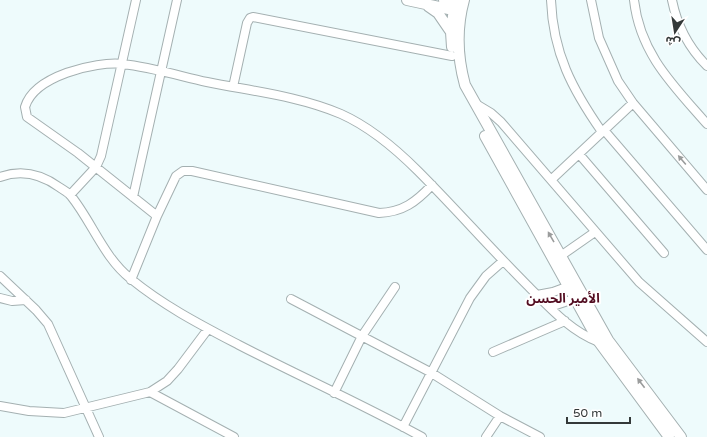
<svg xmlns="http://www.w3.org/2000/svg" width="707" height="437" viewBox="0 0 707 437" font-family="'Varela Round','Noto Sans Arabic',sans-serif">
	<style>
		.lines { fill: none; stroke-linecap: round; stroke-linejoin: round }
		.minor-casing { stroke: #a4b0b1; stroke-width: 10 }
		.tertiary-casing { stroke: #a4b0b1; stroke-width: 12 }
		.minor { stroke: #fff; stroke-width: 8 }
		.tertiary { stroke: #fff; stroke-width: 10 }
		.oneway { fill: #9a9c9c }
		.labels { text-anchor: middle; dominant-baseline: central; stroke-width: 4; stroke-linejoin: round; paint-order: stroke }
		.neighbourhood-label { font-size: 13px; font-weight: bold; fill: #520d21; stroke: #fff }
	</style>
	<rect width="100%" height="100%" fill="#eefbfc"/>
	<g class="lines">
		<defs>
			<path id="minor" d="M551 0C553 53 572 89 602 132
				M591 0 599 38 618 81 633 103 707 190
				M634 0C640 54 674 86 707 124
				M672 0C677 25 689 48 707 66
				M233 87 247 23 250 18 253 17 452 56
				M476 104 491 113 501 122 639 282 707 342
				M604 130 707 250
				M579 154 664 253
				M0 177C22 169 41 174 59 187 63 190 68 192 71 196 92 222 104 258 131 279 164 306 201 325 239 345 299 376 362 404 422 437
				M552 179 633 103
				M70 195 96 167 101 156 136 0
				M133 197 177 0
				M157 216 78 153 27 117 25 107C34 76 95 61 123 64 150 67 180 76 207 82 251 91 299 96 341 114 370 127 395 148 418 171 455 208 490 248 527 285 549 307 570 331 599 342
				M562 255 595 232
				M0 276 36 310 48 324 99 437
				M131 280 157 216 176 176 183 171H192L379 213C403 212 416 202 432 185
				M537 295 553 292 572 285
				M0 298 12 301 26 300
				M291 299 430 372 500 416 540 437
				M550 307 580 297
				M493 352 565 321
				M150 392 234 437
				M334 393 362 336 395 287
				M0 406 29 411 64 413 150 392 167 381 178 369 208 329
				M403 427 470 298 486 276 503 261
				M486 437 500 416"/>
			<path id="tertiary" d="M407 0 458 11
				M444 0 460 4
				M464 0C456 29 457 56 465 85L608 340 681 437
				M428 6 438 13 451 32
				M452 47 451 32 455 0
				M485 136 599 342 669 437"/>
		</defs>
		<use href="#minor" class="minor-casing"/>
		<use href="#tertiary" class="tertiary-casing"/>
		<use href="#minor" class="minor"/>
		<use href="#tertiary" class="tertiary"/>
	</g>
	<defs><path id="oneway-solid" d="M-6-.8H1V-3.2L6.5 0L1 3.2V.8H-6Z"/></defs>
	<g class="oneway">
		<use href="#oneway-solid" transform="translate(682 160) rotate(-130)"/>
		<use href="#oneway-solid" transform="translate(551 237) rotate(-120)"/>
		<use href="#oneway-solid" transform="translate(641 383) rotate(-127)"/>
	</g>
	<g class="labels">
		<g class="neighbourhood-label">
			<text x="563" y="299">الأمير الحسن</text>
		</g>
	</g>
	<g transform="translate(675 32) rotate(192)" stroke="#ffffff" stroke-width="3" paint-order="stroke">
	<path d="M0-3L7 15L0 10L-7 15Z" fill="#343939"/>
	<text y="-6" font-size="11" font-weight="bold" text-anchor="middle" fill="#343939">ش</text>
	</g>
	<path d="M567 417v6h63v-6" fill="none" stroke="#343939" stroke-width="2"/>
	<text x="573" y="417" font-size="12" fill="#343939" stroke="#ffffff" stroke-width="3" paint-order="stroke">50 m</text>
</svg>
